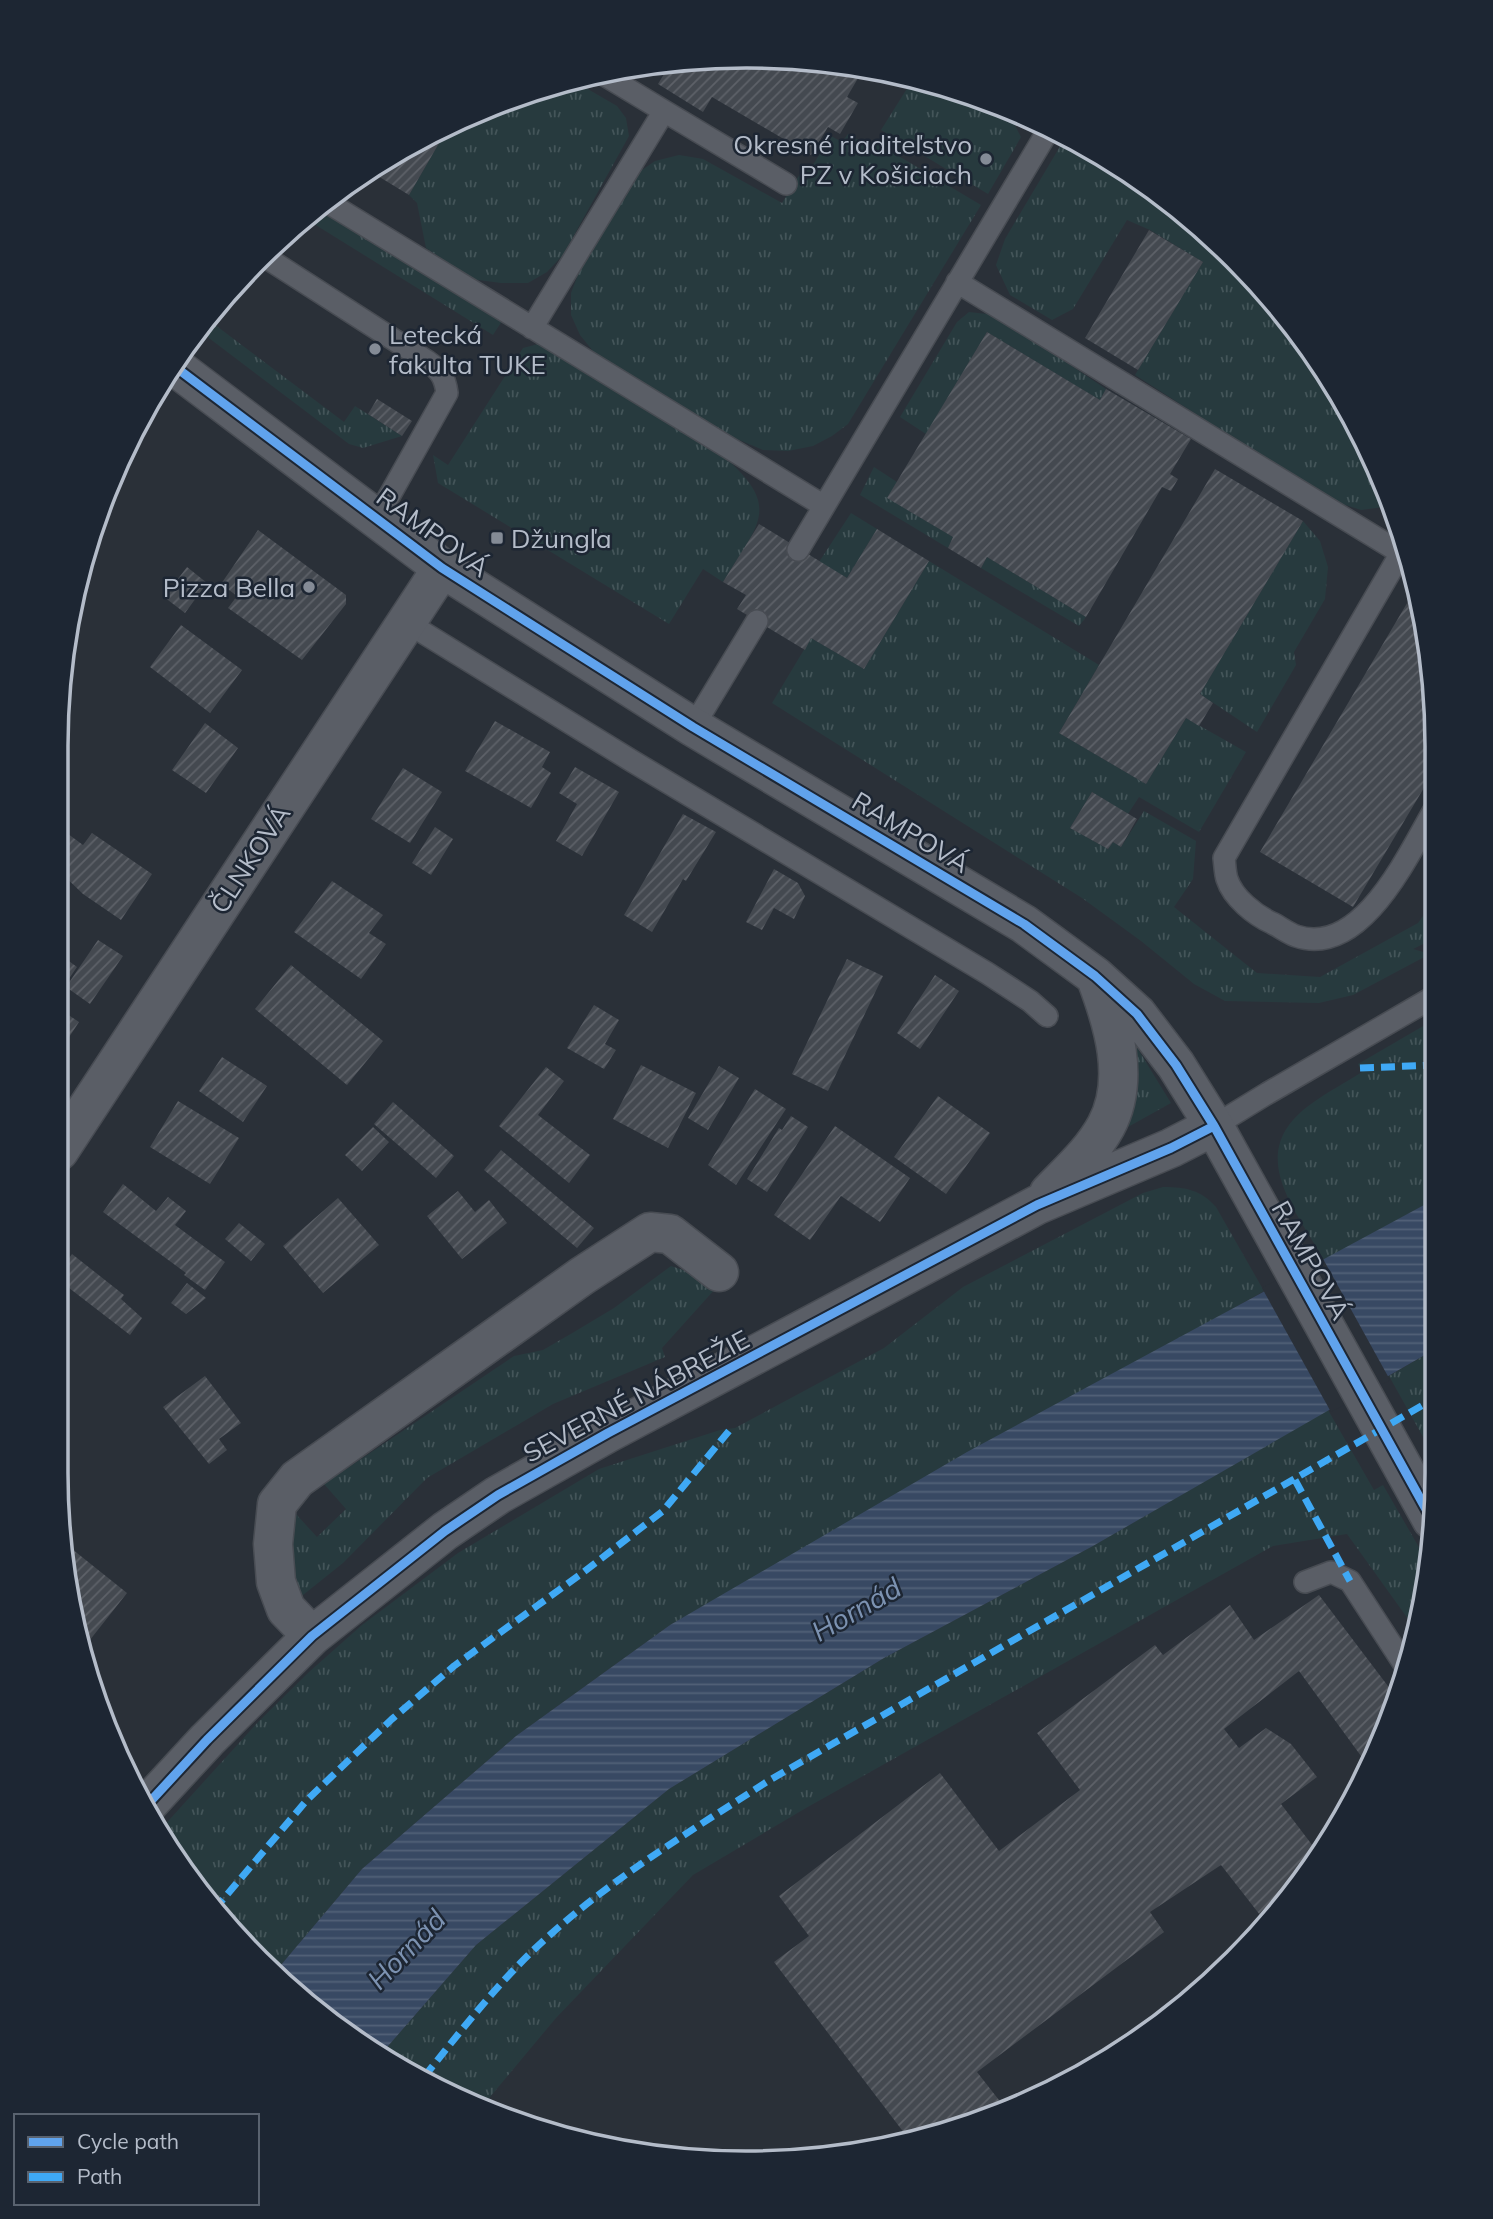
<svg xmlns="http://www.w3.org/2000/svg" width="1493" height="2219" viewBox="0 0 1493 2219" font-family="Mulish,sans-serif">
	<style>
		.grass { fill: url(#grass-tufts) }
		.water { fill: url(#water-rules) }
		.pier { fill: #2a3038 }
		.building { fill: url(#building-hatch) }
		.lines { fill: none; stroke-linecap: round; stroke-linejoin: round }
		.service-casing { stroke: #484c53; stroke-width: 24 }
		.minor-casing { stroke: #484c53; stroke-width: 41 }
		.service { stroke: #5a5e66; stroke-width: 21 }
		.minor { stroke: #5a5e66; stroke-width: 38 }
		.quiet { stroke: #3fa9f5; stroke-width: 7; stroke-dasharray: 14 7; stroke-linecap: butt }
		.cycleway-casing { stroke: #1d2633; stroke-width: 13 }
		.cycleway { stroke: #60a3ed; stroke-width: 9 }
		.poi-dot { fill: #848b96; stroke: #1d2633; stroke-width: 2.5 }
		.labels { text-anchor: middle; dominant-baseline: central; stroke-width: 5; stroke-linejoin: round; paint-order: stroke }
		.poi-label { font-size: 26px; fill: #b4bcc9; stroke: #1d2633; text-anchor: end }
		.street-label { font-size: 26px; fill: #b4bcc9; stroke: #1d2633 }
		.water-label { font-size: 28px; font-style: italic; fill: #7c92b1; stroke: #1d2633 }
		.rim { fill: none; stroke: #b4bcc9; stroke-width: 3.5 }
	</style>
	<defs>
		<pattern id="grass-tufts" width="24" height="20" patternUnits="userSpaceOnUse" patternTransform="scale(1.75)"><rect width="24" height="20" fill="#273a3e"/><path d="M3 7l-1-3M5 7V3M7 7l1-3M15 17l-1-3M17 17v-4M19 17l1-3" fill="none" stroke="#445559"/></pattern>
		<pattern id="water-rules" width="6" height="5" patternUnits="userSpaceOnUse" patternTransform="scale(1.75)"><rect width="6" height="5" fill="#384963"/><path d="M0 2.5h6" fill="none" stroke="#526178"/></pattern>
		<pattern id="building-hatch" width="6" height="6" patternUnits="userSpaceOnUse" patternTransform="scale(1.75)"><rect width="6" height="6" fill="#444950"/><path d="M-1 1l2-2M0 6l6-6M5 7l2-2" fill="none" stroke="#5d6168"/></pattern>
	</defs>
	<rect width="100%" height="100%" fill="#2a3038"/>
	<path class="grass" d="M913 79 994 103C1008 112 1014 123 1021 137L988 194 881 130Z
		M574 81 617 106 626 118 629 136 563 255 547 272 528 283H501L471 279 426 248 417 203 409 195 449 126 482 109Z
		M848 134 871 147 875 142 981 205 848 424 832 436 813 446 788 451 763 450 730 436 597 356 580 335 571 315V293L581 267 639 172 655 161 679 155 703 159 782 203 805 166 811 168 831 136 842 142Z
		M1065 138 1130 172 1234 258 1320 363 1384 482 1391 506 1361 510 1330 500 1135 375 1203 262 1150 230 1127 220 1073 309 1052 320 1010 295 996 265 1005 239Z
		M318 209 502 321 493 335 306 219Z
		M969 312 996 315 1106 389 1100 400 987 332 926 434 900 417 957 322Z
		M206 318 344 422 355 406 402 436 363 448 349 444 197 329Z
		M538 344 720 453C783 507 760 521 723 582L703 569 669 624 438 483 433 455 448 465 523 348Z
		M874 467 897 482 888 498 953 537 948 548 860 495Z
		M851 513 877 529 847 578 819 562Z
		M1303 521 1320 541 1328 567 1325 599 1294 652 1296 665 1257 732 1200 694Z
		M987 557 1086 617 1079 626 981 568Z
		M929 561 1099 665 1059 733 1146 784 1186 718 1246 752 1199 832 1139 797 1128 814 1092 792 1070 828 1108 849 1113 842 1121 847 1144 811 1196 841 1193 879 1174 907 1257 973 1320 977 1418 923 1437 896V937L1413 949 1430 954 1353 995 1319 1003 1225 1001 1194 984 1141 941 1082 898 772 703 811 638 864 669Z
		M1437 1018V1198L1324 1260C1294 1207 1244 1152 1311 1104 1327 1092 1345 1083 1362 1072L1358 1064Z
		M1136 1046 1171 1103 1128 1127 1135 1089Z
		M1163 1187C1186 1187 1201 1190 1216 1207L1264 1291 670 1625 516 1736 362 1869 275 1972C230 1930 187 1886 160 1830L258 1722 309 1672 362 1625 458 1553 599 1469 720 1430 735 1428 884 1348 963 1287 1143 1193Z
		M671 1266 686 1271 716 1288 662 1348 665 1357 553 1404 427 1478 343 1563 298 1599C289 1578 288 1534 295 1513L317 1537 346 1509 324 1484 514 1356 543 1350 574 1332 614 1308Z
		M1437 1348V1462L1389 1376Z
		M1328 1410 1374 1490 1383 1485 1428 1563 1424 1607 1416 1630 1347 1534 1273 1546 806 1808 693 1875 556 2018 480 2109 382 2053 476 1945 669 1789 884 1658 1093 1546Z"/>
	<path class="water" d="M1437 1198V1348L1093 1546 884 1658 669 1789 476 1945 382 2053 326 2020 275 1972 362 1869 516 1736 670 1625 967 1452Z"/>
	<path class="pier" d="M1322 1257 1390 1380 1331 1412 1262 1288Z"/>
	<path class="building" d="M746 56 864 68 847 97 858 103 840 134 828 127 811 155 712 97 703 112 658 84 667 69 660 65Z
		M449 126 409 195 368 170Z
		M1149 230 1203 262 1138 370 1085 338Z
		M987 332 1100 400 1106 389 1191 439 1170 474 1178 479 1171 491 1162 487 1086 617 987 557 981 568 948 548 953 537 887 498Z
		M377 399 412 421 402 436 368 414Z
		M1215 469 1303 521 1200 694 1213 703 1199 726 1186 718 1146 784 1059 733Z
		M759 524 847 578 877 529 929 561 864 669 811 638 805 650 737 609 746 595 723 582Z
		M258 530 346 595V604L302 660 228 608 237 596 221 584Z
		M187 567 207 583 185 613 164 597Z
		M1416 588 1424 611 1437 766 1353 907 1260 852Z
		M181 625 242 670 210 713 150 667Z
		M495 721 550 752 542 767 551 773 531 808 465 771Z
		M205 723 238 748 206 793 172 770Z
		M575 767 619 792 582 856 556 841 577 804 559 793Z
		M403 768 442 792 410 843 371 819Z
		M1092 792 1137 819 1121 847 1113 842 1108 849 1070 828Z
		M683 814 716 832 686 881 683 879 652 932 624 915Z
		M435 827 453 839 431 875 412 863Z
		M60 828 83 845 92 833 152 874 121 920 83 894 57 869V834Z
		M774 869 798 883 805 896 794 919 774 908 762 930 746 922Z
		M332 881 383 915 369 933 386 944 361 979 294 932Z
		M98 940 123 956 90 1004 66 987Z
		M58 953 77 967 64 986 58 982Z
		M847 959 883 976 828 1091 792 1074Z
		M291 965 383 1041 347 1085 255 1009Z
		M935 975 959 991 920 1049 897 1033Z
		M594 1005 619 1020 605 1044 616 1050 604 1069 567 1048Z
		M58 1008 79 1022 58 1054Z
		M222 1057 267 1086 243 1122 199 1091Z
		M641 1065 696 1093 668 1148 613 1119Z
		M719 1066 739 1078 708 1130 688 1118Z
		M546 1067 564 1081 538 1115 590 1155 569 1183 499 1126Z
		M755 1089 786 1109 736 1185 708 1165Z
		M938 1096 990 1133 946 1194 894 1157Z
		M178 1101 239 1138 210 1184 150 1147Z
		M393 1102 454 1156 436 1178 374 1124Z
		M791 1116 808 1127 767 1192 747 1179 779 1128 782 1130Z
		M835 1126 910 1178 880 1222 841 1196 810 1240 774 1215Z
		M373 1127 389 1142 362 1171 345 1155Z
		M501 1150 594 1228 577 1248 484 1170Z
		M123 1184 156 1211 168 1197 186 1211 175 1225 225 1262 205 1290 184 1275 186 1273 103 1212Z
		M458 1191 475 1212 489 1200 507 1223 462 1259 427 1216Z
		M338 1198 379 1245 323 1293 283 1246Z
		M239 1223 265 1244 251 1261 225 1239Z
		M72 1254 124 1295 121 1299 142 1318 130 1335 60 1281V1271Z
		M187 1283 206 1298 186 1314 171 1303Z
		M205 1376 241 1423 219 1439 227 1450 209 1464 163 1407Z
		M62 1541 127 1593 82 1650 62 1563Z
		M1319 1595 1394 1694 1369 1767 1299 1671 1224 1729 1239 1748 1266 1728 1291 1744 1317 1777 1281 1804 1319 1854 1295 1893 1267 1924 1221 1865 1150 1912 1164 1932 977 2072 1006 2109 969 2126 911 2142 774 1962 809 1936 779 1896 940 1773 999 1851 1080 1790 1037 1733 1155 1645 1163 1655 1230 1605 1254 1640Z"/>
	<g class="lines">
		<defs>
			<path id="service" d="M664 111 786 184
				M327 202 824 506
				M262 255 427 361C440 370 445 377 447 393L377 518
				M957 282 1401 553
				M532 328 664 111 601 73
				M798 550 1049 129
				M1405 551 1401 553 1224 858C1225 865 1225 873 1227 879 1233 898 1255 915 1272 923 1280 927 1288 933 1296 936 1363 959 1410 850 1437 805
				M406 622 632 761 987 973 1030 1001 1047 1016
				M693 727 757 621
				M1214 1126 1268 1093 1437 995
				M1305 1582 1331 1572 1350 1581 1404 1664"/>
			<path id="minor" d="M174 366 442 568 693 727 1024 924 1095 976 1137 1014 1176 1065 1214 1126 1432 1520
				M59 1151 442 568
				M1049 1193C1069 1172 1092 1152 1106 1126 1131 1080 1113 1023 1096 978
				M312 1636 286 1609 276 1582 273 1544 277 1504 297 1479 582 1276 650 1232 670 1234 719 1272
				M147 1805 207 1740 312 1636 445 1531 498 1495 608 1433 1037 1205 1171 1148 1214 1126"/>
		</defs>
		<use href="#service" class="service-casing"/>
		<use href="#minor" class="minor-casing"/>
		<use href="#service" class="service"/>
		<use href="#minor" class="minor"/>
		<path class="quiet" d="M1360 1068 1437 1065
			M1295 1480 1350 1581
			M214 1910 307 1800 392 1719 454 1666 581 1574 663 1511 733 1426
			M424 2077C464 2027 503 1976 551 1934 617 1875 694 1829 768 1781L1437 1397"/>
		<defs>
			<path id="cycleway" d="M174 366 442 568 693 727 1024 924 1095 976 1137 1014 1176 1065 1214 1126 1432 1520
				M147 1805 207 1740 312 1636 445 1531 498 1495 608 1433 1037 1205 1171 1148 1214 1126"/>
		</defs>
		<use href="#cycleway" class="cycleway-casing"/>
		<use href="#cycleway" class="cycleway"/>
	</g>
	<g class="poi-dot">
		<circle cx="986" cy="159" r="7"/>
		<circle cx="375" cy="349" r="7"/>
		<rect x="490" y="531" width="14" height="14" rx="3.5"/>
		<circle cx="309" cy="587" r="7"/>
	</g>
	<g class="labels">
		<g class="poi-label">
			<text x="972" y="144">Okresné riaditeľstvo<tspan x="972" dy="30">PZ v Košiciach</tspan></text>
			<text x="389" y="334" text-anchor="start">Letecká<tspan x="389" dy="30">fakulta TUKE</tspan></text>
			<text x="511" y="538" text-anchor="start">Džungľa</text>
			<text x="295" y="587">Pizza Bella</text>
		</g>
		<g class="street-label">
			<text transform="translate(433 532) rotate(36)">RAMPOVÁ</text>
			<text transform="translate(911 832) rotate(31)">RAMPOVÁ</text>
			<text transform="translate(250 859) rotate(-57)">ČLNKOVÁ</text>
			<text transform="translate(1311 1260) rotate(61)">RAMPOVÁ</text>
			<text transform="translate(636 1396) rotate(-28)">SEVERNÉ NÁBREŽIE</text>
		</g>
		<g class="water-label">
			<text transform="translate(856 1609) rotate(-30)">Hornád</text>
			<text transform="translate(406 1949) rotate(-46)">Hornád</text>
		</g>
	</g>
	<path d="M0 0H1493V2219H0ZM746 68H747A678 678 0 0 1 1425 746V1473A678 678 0 0 1 747 2151H746A678 678 0 0 1 68 1473V746A678 678 0 0 1 746 68Z" fill="#1d2633" fill-rule="evenodd"/>
	<path class="rim" d="M746 68H747A678 678 0 0 1 1425 746V1473A678 678 0 0 1 747 2151H746A678 678 0 0 1 68 1473V746A678 678 0 0 1 746 68Z"/>
	<rect x="14" y="2114" width="245" height="91" fill="#1d2633" stroke="#59626f" stroke-width="2"/>
	<rect x="28" y="2137" width="35" height="10" fill="#60a3ed" stroke="#59626f" stroke-width="2"/>
	<text x="77" y="2149" font-size="21" fill="#b4bcc9">Cycle path</text>
	<rect x="28" y="2172" width="35" height="10" fill="#3fa9f5" stroke="#59626f" stroke-width="2"/>
	<text x="77" y="2184" font-size="21" fill="#b4bcc9">Path</text>
</svg>
